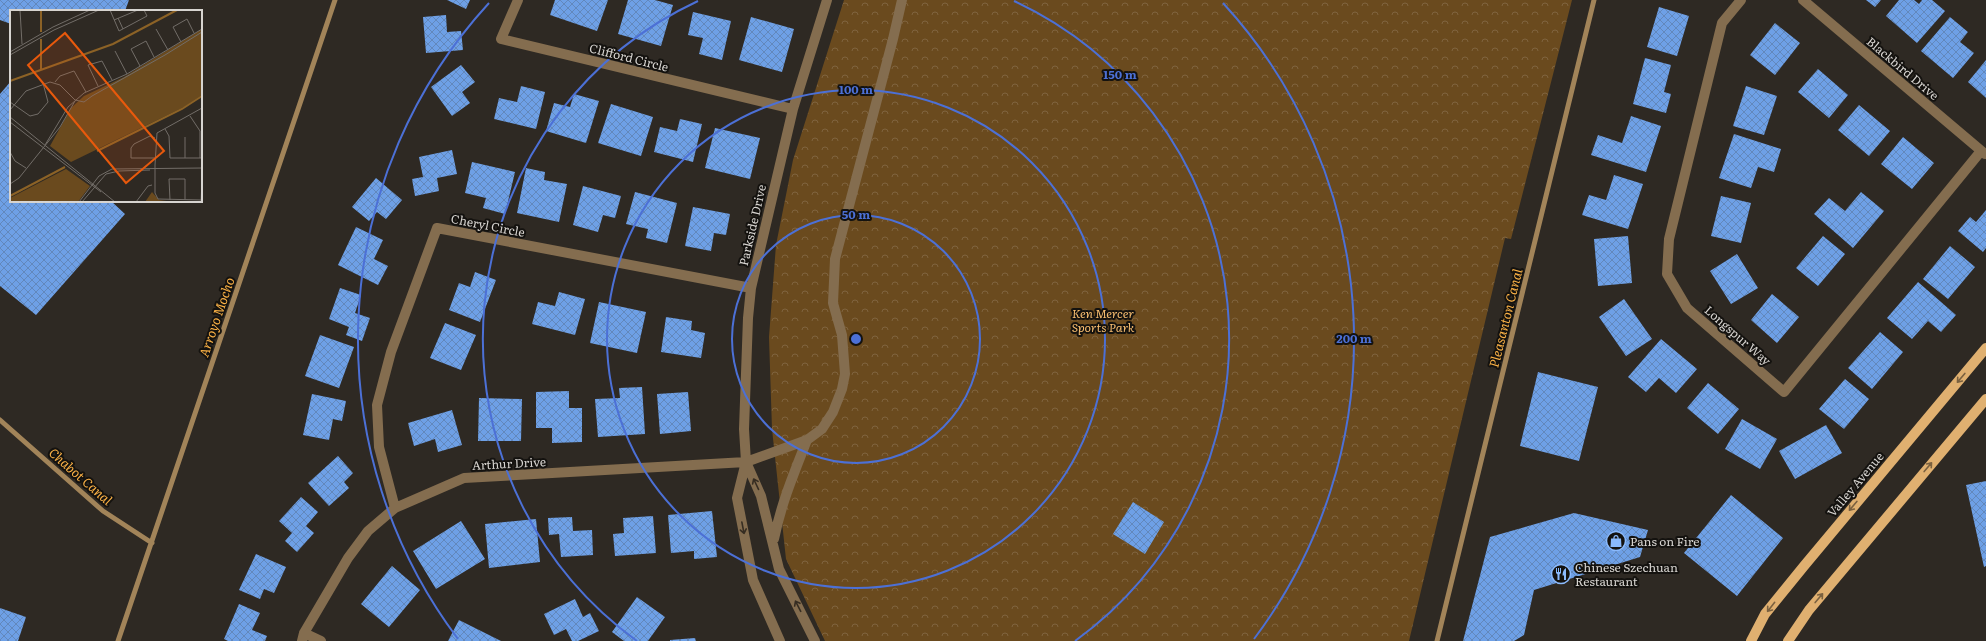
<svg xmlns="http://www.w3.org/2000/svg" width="1986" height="641" viewBox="0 0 1986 641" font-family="Literata,serif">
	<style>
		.forest { fill: url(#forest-crowns) }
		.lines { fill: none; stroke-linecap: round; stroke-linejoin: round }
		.stream { stroke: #a28459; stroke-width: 5 }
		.building { fill: url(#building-cross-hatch) }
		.minor { stroke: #846d4f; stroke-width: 10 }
		.major { stroke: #e0b070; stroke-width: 10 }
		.oneway { stroke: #7a6140 }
		.oneway2 { stroke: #362d22 }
		.ring { fill: none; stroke: #4c70d6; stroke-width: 2 }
		.labels { text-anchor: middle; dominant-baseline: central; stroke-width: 4; stroke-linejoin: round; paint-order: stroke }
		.street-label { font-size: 12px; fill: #d7d4d0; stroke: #14120f }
		.park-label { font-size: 12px; font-style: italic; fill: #f8be70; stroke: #14120f }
		.poi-label { font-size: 12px; fill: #d7d4d0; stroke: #14120f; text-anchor: start }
		.water-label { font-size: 13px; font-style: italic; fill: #fab146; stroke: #14120f }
		.inset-river { fill: none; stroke: #8c6226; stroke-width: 2 }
		.inset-road { fill: none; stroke: #726d68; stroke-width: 1 }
		.view { fill: #e8590c; fill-opacity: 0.15; stroke: #e8590c; stroke-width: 2 }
		.inset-edge { fill: none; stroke: #d7d4d0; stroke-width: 2 }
		.centre { fill: #4c70d6; stroke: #14120f; stroke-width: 2 }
		.ring-label { font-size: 12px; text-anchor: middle; font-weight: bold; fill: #4c70d6; stroke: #14120f; stroke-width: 4; stroke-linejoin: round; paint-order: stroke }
	</style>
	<defs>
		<pattern id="forest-crowns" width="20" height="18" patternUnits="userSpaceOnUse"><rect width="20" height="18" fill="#6a4a1e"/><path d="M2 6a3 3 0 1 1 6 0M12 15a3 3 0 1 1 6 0" fill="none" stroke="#7f633e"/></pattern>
		<pattern id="building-cross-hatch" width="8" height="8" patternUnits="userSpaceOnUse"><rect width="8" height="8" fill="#6ea0e6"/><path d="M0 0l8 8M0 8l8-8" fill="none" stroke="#6288bc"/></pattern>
	</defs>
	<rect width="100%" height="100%" fill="#2e2923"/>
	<path class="forest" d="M844 0H1572L1511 239 1505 238 1409 641H825L786 559 772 429 769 337 776 245 793 160Z"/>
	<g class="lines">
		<path class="stream" d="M0 420 103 511 152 543
			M118 641 335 0
			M1437 641 1594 0"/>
	</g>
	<path class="building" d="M0 0H129L125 11H11V24L0 20Z
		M447 0H470L466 9Z
		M555 0H608L597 31 550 15Z
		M628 0H655L673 5 661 46 618 34Z
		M1866 0H1881L1875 7Z
		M1899 0H1914L1919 4 1922 0H1932L1945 11 1917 43 1886 16Z
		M1659 7 1689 16 1677 56 1647 47Z
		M693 12 731 21 722 60 699 54 703 38 688 35Z
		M446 15 447 32 461 31 463 50 426 53 423 17Z
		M751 17 794 29 782 72 739 60Z
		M1950 17 1968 32 1960 42 1974 53 1953 78 1921 51Z
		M1775 23 1800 43 1775 75 1750 55Z
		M1645 58 1671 65 1664 92 1671 94 1666 113 1633 104Z
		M1986 60V98L1968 82Z
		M461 65 475 82 462 92 470 103 452 116 431 87Z
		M1818 69 1848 95 1829 118 1798 92Z
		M11 81V201H111L125 214 36 315 0 286V94Z
		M521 86 545 92 536 129 494 119 499 98 517 102Z
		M1746 86 1777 96 1764 135 1733 126Z
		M574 94 599 101 586 143 546 131 554 103 570 107Z
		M611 104 653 117 641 156 598 143Z
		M1859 105 1890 131 1869 156 1838 130Z
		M1631 116 1661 126 1646 172 1591 155 1598 135 1622 143Z
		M680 119 702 124 693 162 654 152 660 127 677 131Z
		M715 128 760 138 750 179 705 168Z
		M1734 134 1781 149 1774 172 1758 167 1751 188 1719 178Z
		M1903 137 1934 163 1912 189 1881 164Z
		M452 150 457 174 437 178 439 191 415 196 412 179 423 177 419 157Z
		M472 162 515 172 505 214 483 208 486 198 465 193Z
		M526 168 545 172 544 180 567 184 559 222 517 213Z
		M1614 175 1643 184 1628 229 1582 215 1589 195 1606 200Z
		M376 178 402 200 386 219 377 212 369 221 352 207Z
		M583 186 621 196 615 218 603 215 598 232 573 225Z
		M635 192 677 203 667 243 646 238 648 229 626 224Z
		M1861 192 1884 211 1853 248 1814 214 1829 198 1845 211Z
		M1721 196 1751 203 1741 243 1711 236Z
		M693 207 730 214 726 235 714 233 711 251 685 246Z
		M1986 210V248L1983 252 1958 231 1970 217 1976 222Z
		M356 227 383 240 374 259 388 266 378 285 338 265Z
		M1628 236 1632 283 1598 286 1594 239Z
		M1823 236 1845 254 1818 286 1796 268Z
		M1950 246 1975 267 1948 299 1923 279Z
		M1737 254 1758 288 1731 304 1710 271Z
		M475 272 496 280 480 322 449 310 459 283 470 287Z
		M1918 282 1956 315 1941 332 1928 321 1912 339 1887 318Z
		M340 288 361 295 355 313 370 318 362 341 346 335 349 327 329 319Z
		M559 292 585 299 575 335 532 324 538 302 555 306Z
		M1772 294 1799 317 1777 343 1751 320Z
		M1624 299 1652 339 1626 356 1599 317Z
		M599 302 646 312 637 353 590 343Z
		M666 317 692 321 691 330 705 333 701 358 661 352Z
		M445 323 476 335 461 370 430 358Z
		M1880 332 1903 352 1872 389 1848 368Z
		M320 335 354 347 339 388 305 376Z
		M1661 339 1697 369 1676 393 1659 378 1646 392 1628 377Z
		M1538 372 1598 387 1579 461 1520 446Z
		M1845 379 1869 399 1844 429 1819 409Z
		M1708 383 1739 409 1718 434 1687 408Z
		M642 387 645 434 598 437 595 399 620 398 619 388Z
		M569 391V408H582V442L552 443V428H536V392Z
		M688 392 691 431 660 434 657 394Z
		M312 394 346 401 342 421 333 419 329 440 303 435Z
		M479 398 522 399 521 441H478Z
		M452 410 462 445 438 452 435 439 414 446 408 423Z
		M1742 419 1777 439 1760 469 1725 449Z
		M1826 425 1842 453 1795 479 1779 451Z
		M338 456 353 473 344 482 349 488 329 506 308 483Z
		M1986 481V566L1984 567 1966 485Z
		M1731 495 1783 538 1737 596 1684 553Z
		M301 497 318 512 306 526 314 533 297 552 285 541 292 533 279 521Z
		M1133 502 1164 522 1145 554 1113 534Z
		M712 511 717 557 694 559V551L671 553 668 515Z
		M1574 513 1648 530 1640 557 1534 590 1524 635 1514 641H1463L1490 537Z
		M653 516 656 553 615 556 613 534 624 533 623 518Z
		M572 517 573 531 592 530 593 555 561 557 559 534 549 535 548 518Z
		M536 519 540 562 489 568 485 524Z
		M461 521 485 559 436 589 413 551Z
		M256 554 286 567 274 593 264 589 260 599 239 590Z
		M392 566 420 590 389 627 361 604Z
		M637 597 665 617 648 641H624L612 632Z
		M575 599 583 617 590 613 599 631 578 641H572L566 629 554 635 544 614Z
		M239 604 260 613 252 630 267 636 265 641H228L224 639Z
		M0 608 26 617 18 641H0Z
		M459 620 501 641H448Z
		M695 638 696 641H670V640Z"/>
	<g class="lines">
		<path class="minor" d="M518 0 501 39 793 109
			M1741 0 1722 23 1669 239 1667 274 1687 308 1784 392 1981 151
			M1803 0 1985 154
			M746 462 761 496 779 569 815 641
			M395 508 379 447 377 405 391 352 437 228 751 288
			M774 539C781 504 794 473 807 440
			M304 633 321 641
			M302 641 304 633 348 558 368 531 395 508 464 478 746 462 807 440 822 429 833 412 842 389 845 374 842 335 833 303 835 259 893 39 902 0
			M780 641 753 580 737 498 746 462 744 429 748 318 751 288 793 109 827 0"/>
		<path class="major" d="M1751 641 1765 614 1804 566 1986 348
			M1788 641 1809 610 1986 399"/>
	</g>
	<defs><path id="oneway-shaft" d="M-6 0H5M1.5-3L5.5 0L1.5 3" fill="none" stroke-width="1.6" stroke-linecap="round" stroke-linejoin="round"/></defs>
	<g class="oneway">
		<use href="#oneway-shaft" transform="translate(1961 378) rotate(130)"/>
		<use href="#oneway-shaft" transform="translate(1928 467) rotate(-50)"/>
		<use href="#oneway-shaft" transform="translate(1853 506) rotate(130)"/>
		<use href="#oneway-shaft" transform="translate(1819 598) rotate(-50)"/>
		<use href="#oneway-shaft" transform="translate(1771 607) rotate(128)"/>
	</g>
	<g class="oneway2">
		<use href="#oneway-shaft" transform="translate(756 484) rotate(-115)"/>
		<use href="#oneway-shaft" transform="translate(743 528) rotate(79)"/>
		<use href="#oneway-shaft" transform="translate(798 606) rotate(-117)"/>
	</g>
	<g class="ring">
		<circle cx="856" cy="339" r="124"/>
		<circle cx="856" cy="339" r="249"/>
		<path d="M637 641A373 373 0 0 1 698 1M1014 1A373 373 0 0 1 1075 641"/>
		<path d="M458 639A498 498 0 0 1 489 3M1223 3A498 498 0 0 1 1254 639"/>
	</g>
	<defs>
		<symbol id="shop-ring" viewBox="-11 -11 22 22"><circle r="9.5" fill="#14120f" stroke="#8bbafc" stroke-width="1.5"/><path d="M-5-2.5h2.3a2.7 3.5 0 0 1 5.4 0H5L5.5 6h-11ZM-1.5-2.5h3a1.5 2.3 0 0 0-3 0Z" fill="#8bbafc"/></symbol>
		<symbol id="restaurant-ring" viewBox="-11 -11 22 22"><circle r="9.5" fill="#14120f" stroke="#8bbafc" stroke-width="1.5"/><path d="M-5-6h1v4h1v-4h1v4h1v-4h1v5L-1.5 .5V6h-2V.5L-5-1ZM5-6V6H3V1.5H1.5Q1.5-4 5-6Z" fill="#8bbafc"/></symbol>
	</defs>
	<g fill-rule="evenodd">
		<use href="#shop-ring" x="1605" y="530" width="22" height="22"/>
		<use href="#restaurant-ring" x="1550" y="563" width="22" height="22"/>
	</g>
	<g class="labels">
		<g class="street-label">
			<text transform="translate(629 57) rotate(14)">Clifford Circle</text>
			<text transform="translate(1903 68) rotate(40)">Blackbird Drive</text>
			<text transform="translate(488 225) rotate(11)">Cheryl Circle</text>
			<text transform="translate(752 225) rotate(-77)">Parkside Drive</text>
			<text transform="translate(1738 335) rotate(41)">Longspur Way</text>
			<text transform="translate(509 463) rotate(-3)">Arthur Drive</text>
			<text transform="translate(1855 484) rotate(-50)">Valley Avenue</text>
		</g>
		<g class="park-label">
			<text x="1103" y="313">Ken Mercer<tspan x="1103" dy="14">Sports Park</tspan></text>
		</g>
		<g class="poi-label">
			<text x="1630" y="541">Pans on Fire</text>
			<text x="1575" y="567">Chinese Szechuan<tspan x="1575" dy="14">Restaurant</tspan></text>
		</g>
		<g class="water-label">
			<text transform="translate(216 317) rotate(-71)">Arroyo Mocho</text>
			<text transform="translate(1505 318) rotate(-76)">Pleasanton Canal</text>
			<text transform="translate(81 476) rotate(41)">Chabot Canal</text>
		</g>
	</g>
	<g transform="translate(10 10)">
		<rect width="192" height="192" fill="#2e2923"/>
		<path d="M192 19V85L174 97 61 152 40 136 61 98 74 86 114 67ZM56 159 80 176 68 192H0V188ZM142 182 149 190 164 192H135Z" fill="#6a4a1e"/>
		<path class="inset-river" d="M31 22V0M31 59V29M0 71 103 34 167 0M87 141 172 99 192 86M0 186 55 157"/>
		<path class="inset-road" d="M10 0 12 34M100 0 109 21 137 6 134 0M108 8 113 19M104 10 128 0M146 19 158 40M171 32 163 17 177 9 184 23M105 41 117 64M0 42 43 17 80 0M0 45 44 20 89 0M130 56 121 39 136 31 144 47M45 72 50 66 64 61 76 82M88 76 78 55 92 51 102 70M0 92 20 106 28 104 38 92 33 73M192 98 147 123 145 155V183L148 189 192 190M0 100 16 81 40 72 50 75 65 90 74 92 82 86 155 45 192 22M180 106 190 121V148M0 107 105 192M0 112 91 182M155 119 159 126 160 148H192M35 135 58 97 74 83 117 64 192 19M0 142 5 151 16 158M145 148H121V138L124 134 140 126 145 128M175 148V127M0 174 9 168 50 117 65 91M160 190 159 169H175V190M69 192 89 166 102 159 192 158M72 192 96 164 109 161 140 160M126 192 138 176 142 175M191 192 192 171"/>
		<path class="view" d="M55 23 154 141 116 173 18 55Z"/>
		<rect width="192" height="192" class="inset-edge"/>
	</g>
	<circle cx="856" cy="339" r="6" class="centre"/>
	<g class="ring-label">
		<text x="1120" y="79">150 m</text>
		<text x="856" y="94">100 m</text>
		<text x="856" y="219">50 m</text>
		<text x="1354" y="343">200 m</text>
	</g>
</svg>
